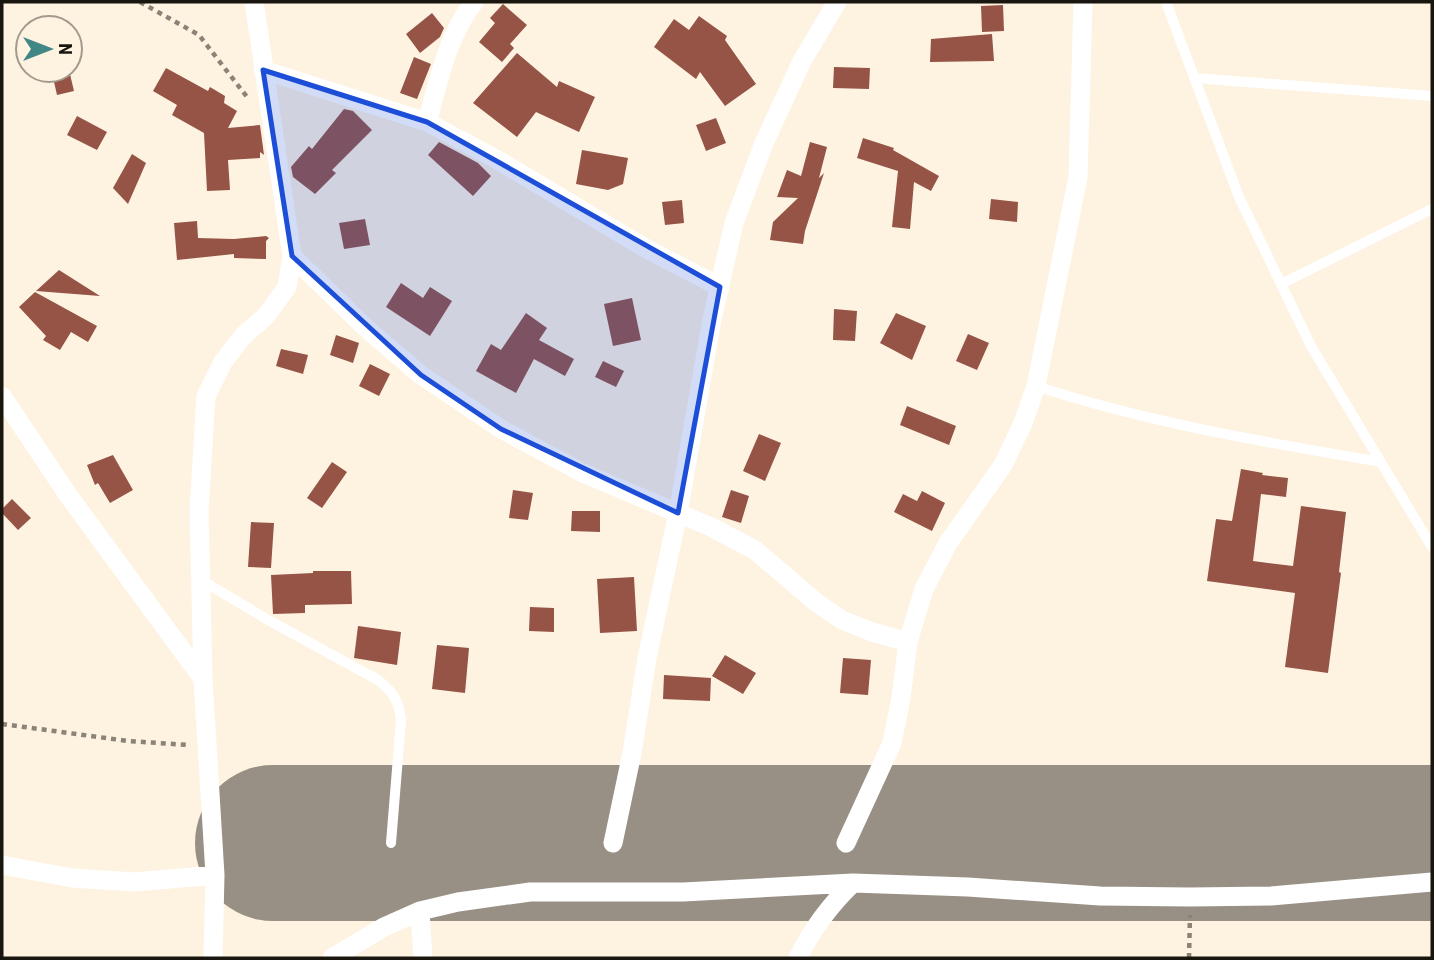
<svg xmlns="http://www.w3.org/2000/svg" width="1434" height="960" viewBox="0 0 1434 960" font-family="'Roboto Condensed',sans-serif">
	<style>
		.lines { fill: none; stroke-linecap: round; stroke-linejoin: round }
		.runway { stroke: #989084; stroke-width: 156 }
		.building { fill: #955446 }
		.path { stroke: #8a8377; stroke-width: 4.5; stroke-dasharray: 5 5; stroke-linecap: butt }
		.lane { stroke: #fff; stroke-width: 10 }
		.street { stroke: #fff; stroke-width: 19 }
		.marked { fill: #1d4ed8; fill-opacity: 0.2; stroke: #1d4ed8; stroke-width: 5; stroke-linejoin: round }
	</style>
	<rect width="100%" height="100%" fill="#fef3e1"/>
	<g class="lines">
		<path class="runway" d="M273 843H1432"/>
	</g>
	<path class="building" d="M503 4 527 25 510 44 514 48 502 62 479 42 495 23 490 18Z
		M1003 5 1004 31 982 32 981 6Z
		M432 13 444 28 440 37 420 53 406 34Z
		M699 16 727 36 725 40 756 84 725 106 700 72 696 79 654 47 674 19 689 30Z
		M992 34 994 61 930 62 931 39Z
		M517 53 557 87 559 81 595 97 579 132 536 112 517 137 473 103Z
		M414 57 431 64 417 99 400 93Z
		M834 67 870 68 869 89 833 88Z
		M166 68 208 91 210 87 225 96 224 103 237 111 228 128 260 125 264 155 260 152V158L228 160 230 190 207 191 204 133 172 115 177 105 153 91Z
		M62 70H69L74 91 57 95 52 73Z
		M344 109 353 111 372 130 332 170 336 173 315 194 293 177 291 167 309 146 312 149Z
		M77 116 107 132 97 150 67 135Z
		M716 118 726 143 706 151 696 125Z
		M863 138 894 148 893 150 939 176 931 191 914 182 910 229 892 227 898 171 857 158Z
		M439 142 478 163 491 176 473 196 428 155Z
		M810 142 827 147 819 178 824 173 805 231 803 244 770 240 773 222 798 198 777 197 787 170 801 176Z
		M582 150 628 158 623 184 608 190 576 184Z
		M132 154 146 163 128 204 113 188Z
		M991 199 1018 202 1017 222 989 219Z
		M682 200 684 223 665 225 662 202Z
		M365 219 370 245 344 249 339 223Z
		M197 221 198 238 234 239 266 236 269 238 266 241V259L234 258V254L177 260 174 223Z
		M59 270 100 296 36 291Z
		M401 283 423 298 430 287 452 301 430 336 386 307Z
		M35 292 97 326 88 342 71 332 60 350 43 340 46 336 19 307Z
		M632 298 641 340 613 346 604 304Z
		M834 309 857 311 855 341 833 340Z
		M526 313 547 328 539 340 574 359 565 376 534 359 516 393 476 371 491 344 501 350Z
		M896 313 926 326 912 360 880 343Z
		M968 334 989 343 977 370 956 361Z
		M336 335 359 343 353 363 330 355Z
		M281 349 308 355 303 374 276 366Z
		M603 361 624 371 616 387 595 377Z
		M370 364 390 374 379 396 359 386Z
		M907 406 956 426 949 445 900 425Z
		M759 434 781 443 765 481 743 471Z
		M113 455 133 490 110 503 98 483 95 485 87 465Z
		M332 462 347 472 322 508 307 498Z
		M1241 469 1263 473 1262 475 1288 478 1286 497 1261 494 1253 561 1293 566 1301 506 1346 512 1339 572 1341 573 1328 673 1285 667 1295 593 1207 581 1216 519 1232 521Z
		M513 490 533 493 528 520 509 518Z
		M731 490 749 496 741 523 722 517Z
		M922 491 945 503 932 531 894 512 903 494 917 501Z
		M12 499 31 518 18 530 2 513V509Z
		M572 511H600V532L571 531Z
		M251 522 274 523 271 568 248 567Z
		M313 571H351L352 604 305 605V613L273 614 271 575 313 573Z
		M634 577 637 631 600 633 597 579Z
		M530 607 554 608V632L529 631Z
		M358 626 401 632 397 665 354 658Z
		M437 645 469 648 465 693 432 689Z
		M725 655 756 673 743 694 712 676Z
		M843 658 871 660 868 695 840 693Z
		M664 675 711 678 710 701 663 699Z"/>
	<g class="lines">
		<path class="path" d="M140 2 199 35 247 97
			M2 724 128 741 189 745
			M1189 958 1190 915"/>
		<path class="lane" d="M1166 2 1239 197 1311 346 1432 547
			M1194 78 1432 96
			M1281 284 1432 209
			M1036 386C1149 423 1264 442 1381 462
			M201 580 270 621 378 680C393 692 399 701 401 720L391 843"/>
		<path class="street" d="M263 70 427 122 496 159 645 248 720 287
			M427 122C439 81 447 36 474 2
			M292 256 367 329 421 375 501 429 583 473 711 527 755 550 817 603 842 620 872 632 908 642
			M2 396 68 495 203 679
			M613 843 632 753 647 658 678 513 712 319 734 223 764 143 802 61 837 2
			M846 843 892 743 901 698 908 642 924 589 948 543 1003 465 1023 423 1036 386 1078 177 1083 2
			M2 865 72 878 135 882 215 875
			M420 911 423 958
			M213 958 215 875 203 679 199 510 206 396 223 362 243 336 266 316 287 287 292 256 254 2
			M332 958 384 927 420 911 458 902 530 892H683L853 883 968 887 1100 896 1190 897 1271 896 1432 882
			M798 958C812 929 829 906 853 883"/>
	</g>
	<path class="marked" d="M263 70 427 122 720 287 678 513 501 429 421 375 292 256Z"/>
	<rect width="1434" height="960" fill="none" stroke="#19150f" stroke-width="7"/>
	<g transform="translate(49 49) rotate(90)"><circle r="33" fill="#fef3e1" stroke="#a29a8d" stroke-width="2"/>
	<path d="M0-5L12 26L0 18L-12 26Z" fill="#408785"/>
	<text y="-10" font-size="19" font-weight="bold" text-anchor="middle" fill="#19150f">N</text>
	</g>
</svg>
